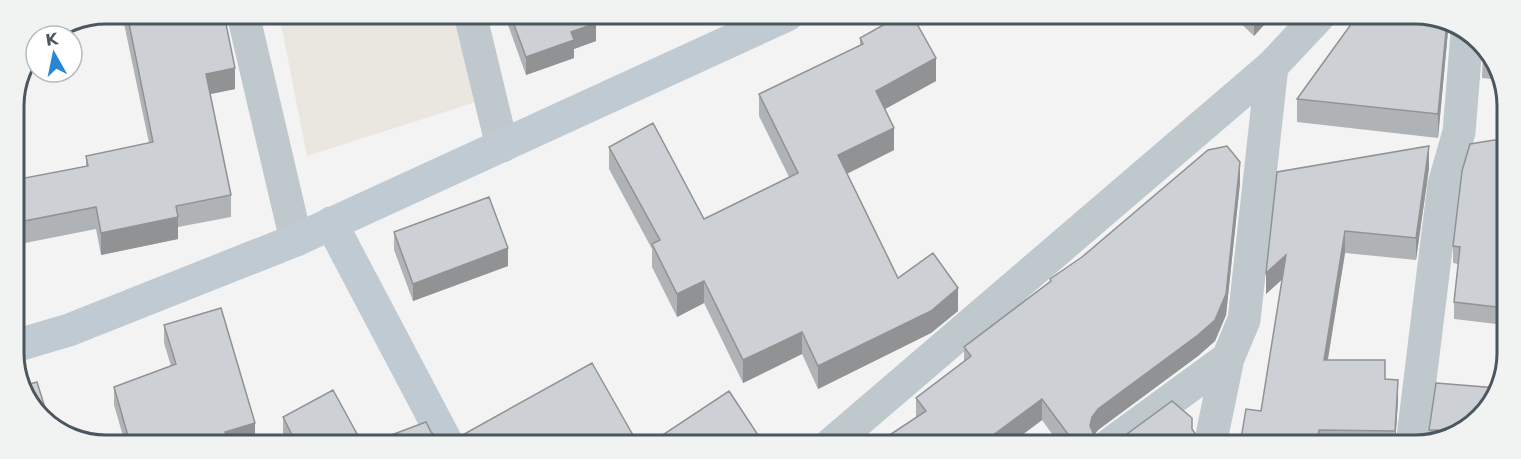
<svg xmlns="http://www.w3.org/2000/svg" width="1521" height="459" viewBox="0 0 1521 459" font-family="'DejaVu Sans',sans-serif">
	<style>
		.commercial { fill: #eae7e1 }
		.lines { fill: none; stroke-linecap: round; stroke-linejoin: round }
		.minor { stroke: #bfc8cd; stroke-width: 33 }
		.tertiary { stroke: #bfc8cd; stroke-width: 33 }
		.secondary { stroke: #c0cad2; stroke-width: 33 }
		.wall { fill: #b0b3b6 }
		.shaded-wall { fill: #909294 }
		.building { fill: #cdd0d4; stroke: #909294; stroke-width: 1.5 }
		.rim { fill: none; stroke: #4b575f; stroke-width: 3 }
	</style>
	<rect width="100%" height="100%" fill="#f4f3f3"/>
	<path class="commercial" d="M279 14H457L479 101 307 156Z"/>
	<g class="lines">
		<path class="minor" d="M243 14 296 240
			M1109 445 1228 358
			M1210 445 1228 358 1244 320 1272 66
			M1412 445 1444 184 1459 132 1467 33"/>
		<path class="tertiary" d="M470 14 502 146
			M831 444 1272 66 1319 16"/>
		<path class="secondary" d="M331 223 447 443
			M15 346 69 330 296 240 787 15"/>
	</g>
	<path class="wall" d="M122 14H224L235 89 210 94 231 195V217L178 227V239L101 255 96 229 15 245 14 180 86 166V156L149 143Z
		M504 14 593 15 596 41 574 49V58L526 75Z
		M1233 16H1272L1254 36Z
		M1438 17 1451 24 1448 31 1438 138 1297 122V99Z
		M860 38 936 81 885 109 894 150 847 174 898 278 958 311 931 333 818 389 802 354 743 383 704 303 677 317 652 267V249L609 169V147L704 219 789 177 759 116V94L860 45Z
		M1483 45 1501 80 1482 78Z
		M1506 142 1505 325 1454 319V302L1458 264 1453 263V246Z
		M1429 168 1416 260 1345 253 1328 360 1385 379 1398 401 1395 445H1240L1261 411 1282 279 1266 294V273Z
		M1240 183 1226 315 1215 341 1198 356 1098 430 1094 435 1102 441 1112 442 1192 429 1198 438 1207 442 1224 445H1060L1042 420 1010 444H876L916 418V398L964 361V347L1050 283V279Z
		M394 232 508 266 413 301 394 250Z
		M164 325 255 441 248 443H125L114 405V387L171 366 164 343Z
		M283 417 362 443H285L283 438Z
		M1476 423 1429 442V430Z"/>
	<path class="shaded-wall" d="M1257 16H1272L1254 36V20Z
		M1447 21 1451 24 1448 31 1438 138V114Z
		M596 23V41L574 49V58L526 75V57L571 32Z
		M936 58V81L876 114V91Z
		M235 68V89L206 95V74Z
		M894 128V150L838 178V155Z
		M1429 146V168L1416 260V238Z
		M1240 162V183L1226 315 1215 341 1198 356 1098 430 1092 438 1090 426 1092 417 1098 409Z
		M178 217V239L101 255V233Z
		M1345 231V253L1324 381V360Z
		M508 248V266L413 301V284Z
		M1286 255V276L1266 294V273Z
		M704 281V303L677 317V294Z
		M958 288V311L931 333 818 389V366Z
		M802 332V354L743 383V360Z
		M1398 380V401L1395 445V431Z
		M1042 399V420L1010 444H981Z
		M255 423V441L248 443H225V432Z
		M1319 430V445H1317Z"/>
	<path class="building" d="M127 14H224L235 68 206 74 231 195 176 206 178 217 101 233 96 207 14 223V180L88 166 86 156 153 142Z
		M510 14 593 15 596 23 571 32 574 40 526 57Z
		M901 15H912L936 58 876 91 894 128 838 155 898 278 933 253 958 288 931 311 818 366 802 332 743 360 704 281 677 294 652 244 660 240 609 147 653 123 704 219 798 173 759 94 863 44 860 38Z
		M1357 16 1438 17 1447 21 1438 114 1297 99Z
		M1483 45 1488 55 1482 54Z
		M1494 140 1506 142 1505 308 1454 302 1460 247 1453 246 1462 171 1470 144Z
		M1227 146 1240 162 1226 294 1215 320 1198 335 1098 409 1092 417 1090 426 1094 435 1102 441 1112 442 1120 439 1172 401 1192 418V429L1198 438 1207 442 1218 440 1224 445H1076L1042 399 981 444H876L926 411 916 398 971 356 964 347 1051 281 1050 279 1082 257 1208 150Z
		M1429 146 1416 238 1345 231 1324 360H1385V379L1398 380 1395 431 1319 430 1317 445H1240L1246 409 1261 411 1286 255 1266 273 1277 172Z
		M489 197 508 248 413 284 394 232Z
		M221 308 255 423 225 432 228 443H130L114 387 176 364 164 325Z
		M592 363 638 444 448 443Z
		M37 382 50 424 40 418 23 386Z
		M1436 383 1497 388 1476 423 1437 438 1438 430H1429Z
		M333 390 362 443H296L283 417Z
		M729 391 764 444H649Z
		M426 422 431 432 443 443H370Z"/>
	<path d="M0 0H1521V459H0ZM106 24H1415A82 82 0 0 1 1497 106V353A82 82 0 0 1 1415 435H106A82 82 0 0 1 24 353V106A82 82 0 0 1 106 24Z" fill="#f1f2f2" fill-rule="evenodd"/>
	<path class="rim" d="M106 24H1415A82 82 0 0 1 1497 106V353A82 82 0 0 1 1415 435H106A82 82 0 0 1 24 353V106A82 82 0 0 1 106 24Z"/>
	<g transform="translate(54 54) rotate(351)"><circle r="28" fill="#ffffff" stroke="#b7bcbf" stroke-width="1.5"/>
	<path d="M0-4.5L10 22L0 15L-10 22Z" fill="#2985d8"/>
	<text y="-9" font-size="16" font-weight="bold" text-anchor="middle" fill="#4b575f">K</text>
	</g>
</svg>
